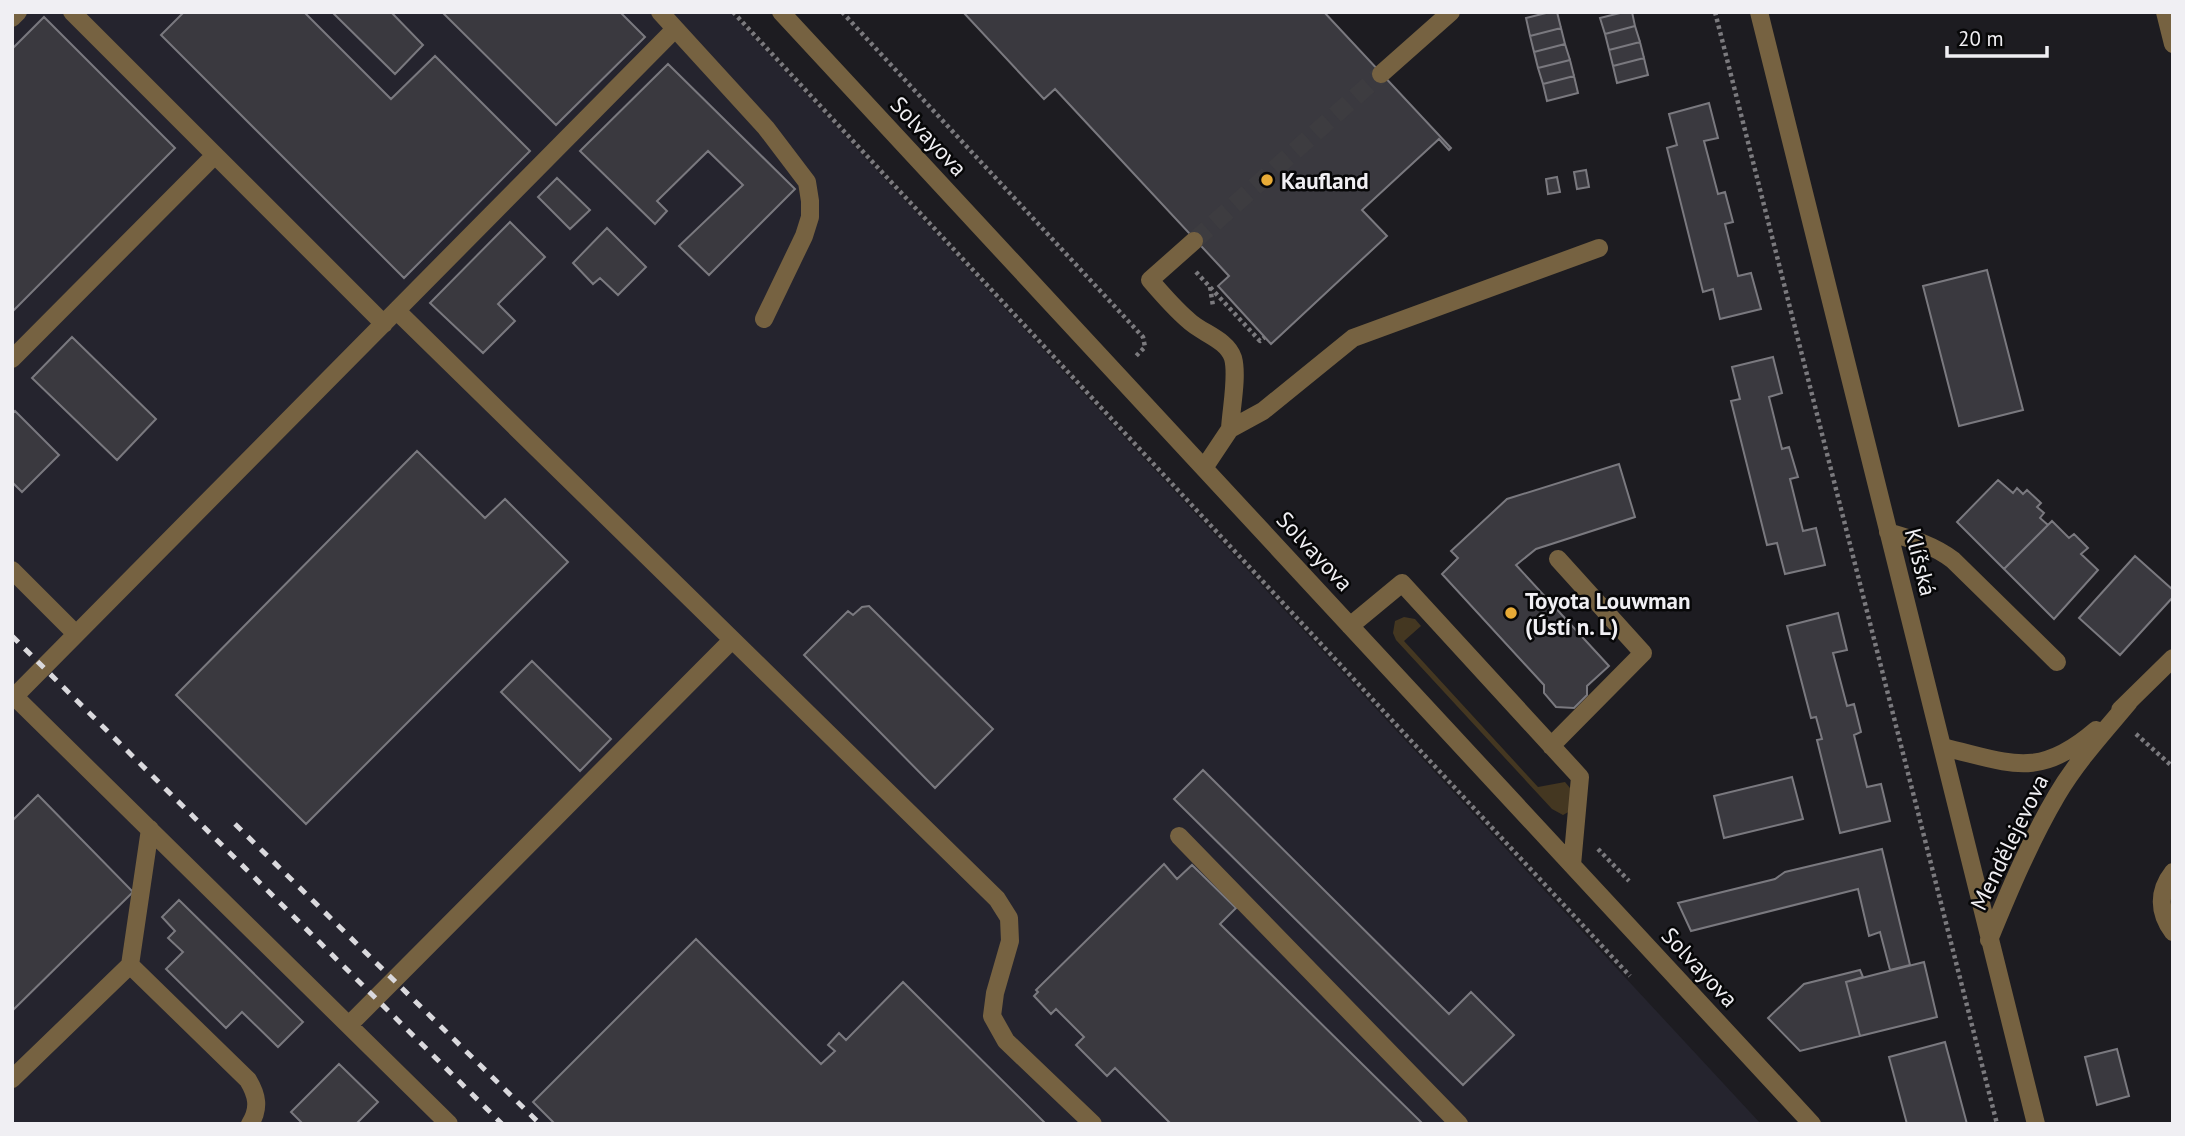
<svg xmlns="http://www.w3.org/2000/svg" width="2185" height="1136" viewBox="0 0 2185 1136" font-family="'PT Sans',sans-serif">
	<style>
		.built { fill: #25242e }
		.green { fill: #443721 }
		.building { fill: #3a393f; stroke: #7a797f; stroke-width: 2 }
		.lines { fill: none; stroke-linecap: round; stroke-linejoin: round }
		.minor-tunnel { stroke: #3d3c40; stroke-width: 18; stroke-dasharray: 18 9; stroke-linecap: butt }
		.path { stroke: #7b7a7e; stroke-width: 4.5; stroke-dasharray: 3.5 3.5; stroke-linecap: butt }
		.minor { stroke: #766241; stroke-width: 18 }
		.rail { stroke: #dad9dd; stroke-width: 5; stroke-dasharray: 9 9; stroke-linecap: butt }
		.poi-dot { fill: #e8ab37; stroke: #070708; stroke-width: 2.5 }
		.labels { text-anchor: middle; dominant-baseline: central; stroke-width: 5; stroke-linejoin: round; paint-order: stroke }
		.street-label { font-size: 23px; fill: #f0eff3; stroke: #070708 }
		.poi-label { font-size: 23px; font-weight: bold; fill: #f0eff3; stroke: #070708; text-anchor: start }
	</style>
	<rect width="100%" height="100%" fill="#1d1c21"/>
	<path class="built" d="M12 12H730L1761 1124H12Z"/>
	<path class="green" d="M1404 617 1415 619 1421 626 1404 641 1538 787 1565 782 1575 794 1572 810 1563 815 1552 809 1396 640 1393 633 1395 621Z"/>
	<path class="building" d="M184 12H304L391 99 435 56 530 151 404 278 161 35Z
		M332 12H391L423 45 395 74Z
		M442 12H620L645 37 556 125Z
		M963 12H1324L1451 148 1449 150 1439 139 1362 210 1387 236 1271 344 1218 286 1229 276 1055 89 1044 99Z
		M1550 12H1557L1561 28 1530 36 1526 18Z
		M1624 12H1632L1635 26 1605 34 1600 18Z
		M44 17 175 148 12 312V49Z
		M1635 26 1640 42 1609 50 1605 34Z
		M1561 28 1565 44 1534 52 1530 36Z
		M1640 42 1644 58 1613 66 1609 50Z
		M1565 44 1570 60 1538 68 1534 52Z
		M1644 58 1648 75 1617 83 1613 66Z
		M1570 60 1574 76 1543 84 1538 68Z
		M668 64 795 189 709 275 679 246 743 185 708 151 657 201 667 211 655 224 580 151Z
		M1574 76 1578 93 1547 101 1543 84Z
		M1709 103 1718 138 1704 141 1718 194 1725 192 1733 222 1725 224 1738 276 1751 273 1761 309 1720 319 1713 289 1703 292 1667 148 1677 145 1669 114Z
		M1586 170 1589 187 1577 189 1574 172Z
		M1557 177 1560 192 1548 194 1546 179Z
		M557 178 590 210 570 229 538 197Z
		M510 222 545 257 498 304 515 321 483 353 430 303Z
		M607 228 646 267 618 295 600 278 593 284 573 263Z
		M1987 270 2023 410 1959 426 1923 286Z
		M72 337 156 419 117 460 32 378Z
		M1773 357 1782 393 1769 397 1782 449 1789 447 1798 477 1790 479 1803 531 1816 528 1825 565 1785 574 1777 543 1767 545 1731 401 1740 399 1732 367Z
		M15 411 59 455 22 492 12 482V414Z
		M417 451 485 518 505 499 568 562 306 824 176 695Z
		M1619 464 1635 517 1536 549 1516 565 1609 666 1587 686V695L1574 708 1556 707 1544 693V685L1442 574 1458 558 1451 551 1507 499Z
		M1998 480 2013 493 2017 488 2023 494 2027 490 2041 503 2037 507 2044 513 2040 518 2048 525 2004 569 1957 522Z
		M2052 521 2069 538 2074 534 2088 548 2081 554 2098 570 2054 619 2004 569Z
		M2135 556 2173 590V597L2120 655 2079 618Z
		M869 606 993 729 935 788 804 655 848 611 853 615 862 607Z
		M1838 613 1847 650 1833 653 1847 706 1854 704 1861 732 1854 735 1867 787 1881 784 1890 821 1840 833 1817 740 1822 739 1816 717 1811 718 1787 626Z
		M532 661 611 739 580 771 501 692Z
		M1203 770 1449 1014 1471 992 1514 1035 1463 1085 1174 799Z
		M1792 777 1803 819 1724 838 1714 796Z
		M38 795 133 892 12 1011V821Z
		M1882 849 1910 965 1890 970 1880 932 1869 936 1858 889 1691 931 1678 903 1775 879 1785 872Z
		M1164 864 1177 879 1192 865 1236 908 1220 924 1423 1124H1171L1115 1068 1107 1076 1076 1045 1084 1037 1056 1009 1051 1014 1034 996 1038 992 1036 990Z
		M179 900 303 1022 278 1047 242 1012 226 1028 166 969 183 952 168 938 175 931 162 917Z
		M696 939 821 1064 835 1051 828 1045 839 1033 846 1040 903 982 1046 1124H555L533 1102Z
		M1924 962 1937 1017 1860 1036 1846 982Z
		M1860 970 1863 977 1846 982 1860 1036 1800 1051 1768 1018 1804 984Z
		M1945 1042 1967 1124H1907L1889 1057Z
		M2117 1049 2129 1096 2097 1105 2085 1057Z
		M339 1064 378 1102 356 1124H303L291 1112Z"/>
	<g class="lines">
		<path class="minor-tunnel" d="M1194 241 1381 74"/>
		<path class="path" d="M733 12 1630 976
			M842 12 1143 337 1145 347 1134 358
			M1715 12 1997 1124
			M1196 272 1260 341 1265 337
			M1210 287 1213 306
			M2136 734 2173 767
			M1598 849 1629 881"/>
		<path class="minor" d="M660 12 766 128 807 182 810 201V217L804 236 764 319
			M781 12 1812 1124
			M1759 12 2036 1124
			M2165 12 2173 44
			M12 18 18 12
			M1381 74 1451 12
			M215 155 384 324
			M1194 241 1150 280C1162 294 1174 308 1188 320 1201 333 1227 339 1233 358 1238 376 1231 409 1230 429
			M397 311 997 899 1009 918 1010 941 995 993 992 1016 1006 1041 1093 1124
			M12 359 215 155 72 12
			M1204 468 1230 429 1263 411 1353 338 1599 248
			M1888 532C1912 539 1933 545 1953 560L2057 662
			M12 570 76 634
			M1350 626 1402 583 1580 777 1572 865
			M15 697 449 1124
			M12 699 675 29
			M2120 710 2173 658
			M1551 746 1643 653 1558 559
			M1942 747C2009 762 2037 781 2096 730
			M1179 836 1459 1124
			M2173 872C2158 891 2158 912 2173 932
			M1989 940C2009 891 2030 841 2057 795 2077 761 2104 732 2129 702
			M130 965 248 1080C257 1095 260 1108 250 1124
			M349 1025 731 641
			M12 1079 130 965 150 829"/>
		<path class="rail" d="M12 636 502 1124
			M235 824 540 1124"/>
	</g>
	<g class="poi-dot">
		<circle cx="1267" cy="180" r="7"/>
		<circle cx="1511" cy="613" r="7"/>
	</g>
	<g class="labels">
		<g class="street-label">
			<text transform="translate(929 136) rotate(47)">Solvayova</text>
			<text transform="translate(1315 551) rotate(47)">Solvayova</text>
			<text transform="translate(1921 562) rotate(76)">Klíšská</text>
			<text transform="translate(2009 842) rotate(-64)">Mendělejevova</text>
			<text transform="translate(1700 967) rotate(47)">Solvayova</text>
		</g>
		<g class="poi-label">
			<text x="1281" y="180">Kaufland</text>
			<text x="1525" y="600">Toyota Louwman<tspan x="1525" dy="26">(Ústí n. L)</tspan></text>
		</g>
	</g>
	<rect width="2185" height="1136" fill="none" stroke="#f0eff3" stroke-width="28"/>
	<path d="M1947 46v10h100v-10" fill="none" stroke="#f0eff3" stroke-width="3.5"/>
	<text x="1958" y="46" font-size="21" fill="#f0eff3" stroke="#070708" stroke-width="5" paint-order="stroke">20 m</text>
</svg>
